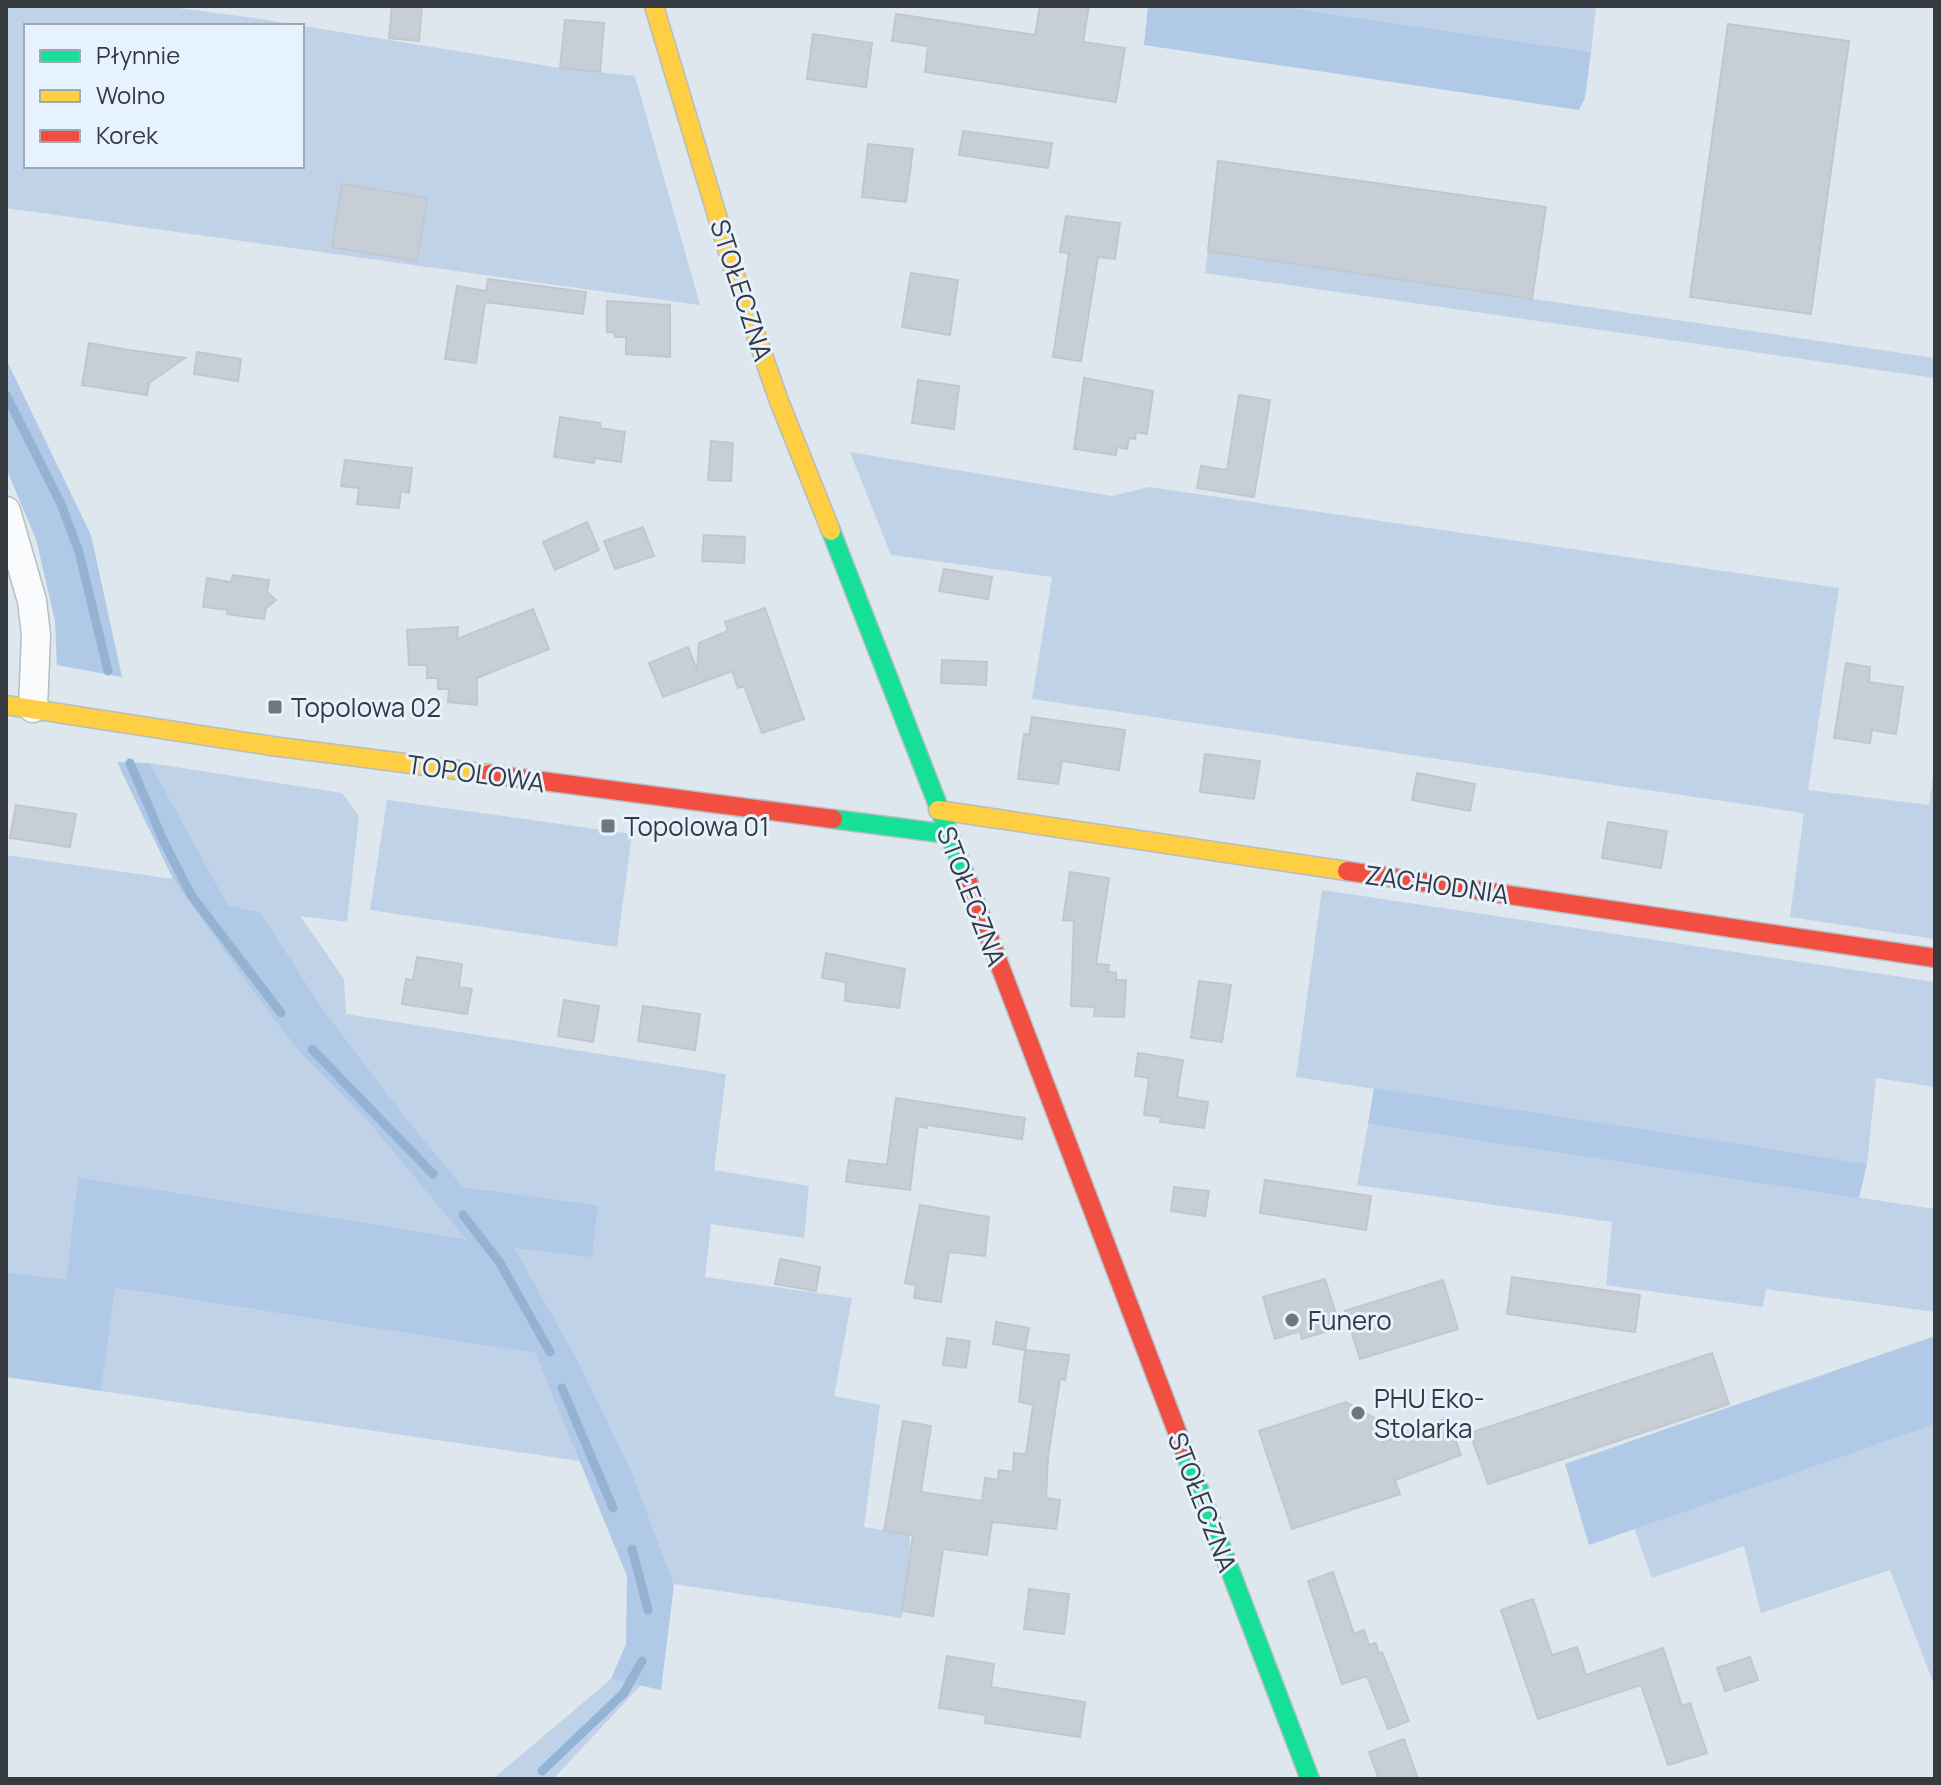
<svg xmlns="http://www.w3.org/2000/svg" width="1941" height="1785" viewBox="0 0 1941 1785" font-family="Manrope,sans-serif">
	<style>
		.green { fill: #bfd2e7; fill-rule: evenodd }
		.forest { fill: #b0c9e6 }
		.lines { fill: none; stroke-linecap: round; stroke-linejoin: round }
		.stream { stroke: #94b3d3; stroke-width: 9 }
		.building { fill: #c8ced5; stroke: #c1c7ce; stroke-width: 2 }
		.street-casing { stroke: #b6bdc3; stroke-width: 31 }
		.fast-casing { stroke: #b6bdc3; stroke-width: 21 }
		.slow-casing { stroke: #b6bdc3; stroke-width: 21 }
		.jam-casing { stroke: #b6bdc3; stroke-width: 21 }
		.street { stroke: #fafbfc; stroke-width: 28 }
		.fast { stroke: #16e098; stroke-width: 18 }
		.slow { stroke: #ffcf43; stroke-width: 18 }
		.jam { stroke: #f24e42; stroke-width: 18 }
		.poi-dot { fill: #70767d; stroke: #e7f2ff; stroke-width: 3 }
		.labels { text-anchor: middle; dominant-baseline: central; stroke-width: 6; stroke-linejoin: round; paint-order: stroke }
		.street-label { font-size: 26px; fill: #353a40; stroke: #e7f2ff }
		.poi-label { font-size: 26px; fill: #353a40; stroke: #e7f2ff; text-anchor: start }
	</style>
	<rect width="100%" height="100%" fill="#dee6ee"/>
	<path class="green" d="M6 6H163L254 18 560 68 635 76 700 305 6 208ZM26 26H302V166H26Z
		M1277 6H1596L1591 52Z
		M1208 251 1935 358V378L1205 273Z
		M850 452 1112 496 1149 487 1839 588 1808 790 1929 805 1935 763V939L1790 917 1804 813 1032 699 1052 577 891 555Z
		M150 763 342 793 359 816 347 922 300 916 344 979 346 1014 726 1074 714 1170 809 1186 804 1238 711 1224 705 1277 852 1298 834 1396 880 1405 864 1527 910 1534 909 1560 902 1618 674 1584 632 1472 577 1359 513 1247 598 1205 463 1187 410 1123 324 1011 260 912 228 905Z
		M387 800 632 834 617 947 370 910Z
		M6 855 173 879 302 1055 366 1119 467 1239 78 1177 66 1281 6 1272Z
		M1322 890 1935 982V1087L1876 1078 1867 1164 1296 1077Z
		M1368 1124 1935 1209V1312L1766 1289 1763 1307 1606 1285 1612 1222 1357 1185Z
		M114 1288 535 1353 580 1461 101 1391Z
		M1935 1424V1687L1890 1570 1761 1613 1744 1546 1652 1578 1634 1528Z
		M611 1679 642 1684 553 1779H493Z"/>
	<path class="forest" d="M1148 6H1277L1591 52 1585 98 1579 110 1144 45Z
		M6 359 91 535 122 677 57 665 55 621 36 539 6 468Z
		M117 762 150 763 228 905 260 912 324 1011 410 1123 463 1187 598 1205 592 1257 514 1248 577 1359 632 1472 674 1584 661 1690 611 1679 626 1644 627 1576 535 1353 115 1288 101 1391 6 1377V1272L66 1280 78 1177 466 1239 366 1119 302 1055 259 999 173 879Z
		M1374 1088 1867 1164 1859 1198 1368 1124Z
		M1935 1336V1424L1589 1545 1565 1464Z"/>
	<g class="lines">
		<path class="stream" d="M6 395 61 504 79 552 108 671
			M130 763 163 840 191 895 281 1013
			M312 1049 433 1174
			M463 1215 500 1263 550 1352
			M562 1388 613 1508
			M632 1549 648 1610
			M542 1771 624 1693 642 1661"/>
	</g>
	<path class="building" d="M392 6H422L419 41 389 38Z
		M1040 6H1089L1083 42 1125 48 1116 102 925 72 928 46 892 41 896 14 1035 35Z
		M565 20 604 23 600 72 560 68Z
		M1728 24 1849 41 1811 314 1690 297Z
		M813 34 872 43 866 87 807 79Z
		M963 131 1052 143 1048 168 959 155Z
		M868 144 913 149 906 202 862 197Z
		M1218 161 1546 207 1532 299 1208 251Z
		M342 184 427 198 417 261 332 247Z
		M1066 216 1120 223 1115 259 1098 257 1081 361 1053 357 1069 253 1060 252Z
		M911 273 958 280 950 335 902 327Z
		M488 279 586 292 583 314 485 302 476 363 445 359 457 286 486 291Z
		M607 301 670 305V357L626 354V337H615L614 332H607Z
		M89 343 129 350 185 358 149 383 147 395 82 385Z
		M197 352 241 359 238 381 194 374Z
		M1084 378 1153 391 1147 434 1136 432 1135 439 1129 438 1127 449 1117 447 1116 455 1074 449Z
		M918 380 959 386 954 429 912 423Z
		M1239 395 1270 400 1254 497 1197 488 1201 466 1227 470Z
		M560 417 600 423V428L625 432 621 462 595 458 594 463 554 457Z
		M711 441 733 443 731 481 708 480Z
		M345 460 412 468 409 493 401 491 399 508 357 504 359 488 341 486Z
		M587 522 599 550 555 570 543 542Z
		M643 527 654 556 615 569 604 541Z
		M704 535 745 537 744 563 702 561Z
		M944 569 992 577 988 599 939 591Z
		M233 575 269 580 267 592 276 600 266 608 264 619 227 614 228 610 203 607 207 578 231 582Z
		M765 608 804 719 762 733 744 686 738 688 732 671 663 697 649 663 688 647 697 670 699 643 728 631 725 622Z
		M533 609 549 649 477 678V705L448 702 449 689H438V678H427V665H409L407 630 458 627 457 639Z
		M942 660 987 662 986 685 941 683Z
		M1846 663 1870 667 1869 682 1903 687 1896 734 1872 730 1870 743 1834 738Z
		M1032 717 1125 730 1119 770 1062 761 1058 784 1018 779 1024 734 1029 735Z
		M1205 754 1260 761 1254 799 1200 792Z
		M1417 773 1475 784 1470 811 1412 800Z
		M16 805 76 814 70 847 10 838Z
		M1608 822 1667 831 1661 868 1602 858Z
		M1070 872 1109 878 1096 964 1109 965 1108 972 1116 973V980H1126L1124 1017 1094 1016 1095 1007 1071 1006 1074 921 1063 920Z
		M826 953 905 969 899 1008 845 1001 846 982 822 978Z
		M417 957 462 964 459 987 472 989 467 1014 402 1004 406 979 413 980Z
		M1199 981 1231 985 1222 1042 1191 1038Z
		M564 1000 599 1006 593 1042 558 1036Z
		M643 1006 700 1014 695 1050 638 1041Z
		M1138 1053 1183 1060 1177 1097 1208 1102 1204 1128 1160 1122 1161 1117 1144 1115 1149 1078 1135 1076Z
		M896 1098 1025 1118 1022 1139 927 1125V1128L918 1126 910 1190 846 1182 849 1160 887 1165Z
		M1265 1180 1371 1196 1366 1230 1260 1213Z
		M1174 1187 1209 1191 1205 1216 1171 1211Z
		M920 1205 989 1217 985 1256 949 1252 941 1302 914 1298 916 1285 905 1283Z
		M780 1259 820 1267 816 1291 775 1284Z
		M1512 1277 1640 1295 1635 1332 1507 1314Z
		M1325 1279 1340 1327 1302 1339 1300 1331 1275 1339 1263 1297Z
		M1443 1280 1458 1329 1360 1359 1345 1311Z
		M996 1322 1029 1328 1025 1350 993 1344Z
		M947 1338 970 1341 966 1368 943 1365Z
		M1025 1350 1069 1355 1065 1380 1060 1379 1048 1457 1046 1498 1060 1500 1056 1529 992 1522 987 1555 943 1549 933 1616 902 1611 913 1535 884 1531 903 1421 931 1426 921 1492 982 1501 985 1478 998 1480 999 1470 1013 1472 1014 1453 1026 1454 1033 1405 1019 1402Z
		M1712 1353 1729 1404 1488 1484 1470 1433Z
		M1346 1402 1376 1419 1383 1442 1447 1418 1461 1455 1395 1480 1400 1494 1292 1529 1259 1431Z
		M1333 1572 1354 1634 1364 1630 1369 1645 1376 1643 1379 1654 1382 1652 1409 1721 1388 1729 1367 1676 1342 1684 1308 1581Z
		M1029 1589 1069 1594 1064 1634 1024 1629Z
		M1533 1599 1552 1655 1577 1647 1586 1675 1663 1648 1682 1706 1690 1703 1707 1753 1668 1765 1641 1685 1538 1719 1501 1610Z
		M947 1656 994 1664 991 1687 1085 1702 1080 1737 985 1723 986 1715 939 1708Z
		M1750 1657 1758 1680 1725 1691 1717 1668Z
		M1404 1739 1418 1779H1379L1369 1752Z"/>
	<g class="lines">
		<defs>
			<path id="street" d="M6 511 32 601 36 635 33 708"/>
			<path id="fast" d="M831 531 968 882
				M833 819 948 834
				M1184 1450 1310 1779"/>
			<path id="slow" d="M654 6 734 272 779 401 831 531
				M6 705 272 746 489 774
				M938 810 1347 871"/>
			<path id="jam" d="M489 774 833 819
				M1347 871 1935 958
				M968 882 1184 1450"/>
		</defs>
		<use href="#street" class="street-casing"/>
		<use href="#fast" class="fast-casing"/>
		<use href="#slow" class="slow-casing"/>
		<use href="#jam" class="jam-casing"/>
		<use href="#street" class="street"/>
		<use href="#fast" class="fast"/>
		<use href="#slow" class="slow"/>
		<use href="#jam" class="jam"/>
	</g>
	<g class="poi-dot">
		<rect x="267" y="699" width="16" height="16" rx="4"/>
		<rect x="600" y="818" width="16" height="16" rx="4"/>
		<circle cx="1292" cy="1320" r="8"/>
		<circle cx="1358" cy="1413" r="8"/>
	</g>
	<g class="labels">
		<g class="street-label">
			<text transform="translate(742 290) rotate(72)">STOŁECZNA</text>
			<text transform="translate(476 773) rotate(8)">TOPOLOWA</text>
			<text transform="translate(1437 884) rotate(8)">ZACHODNIA</text>
			<text transform="translate(972 896) rotate(69)">STOŁECZNA</text>
			<text transform="translate(1203 1502) rotate(69)">STOŁECZNA</text>
		</g>
		<g class="poi-label">
			<text x="291" y="707">Topolowa 02</text>
			<text x="624" y="826">Topolowa 01</text>
			<text x="1308" y="1320">Funero</text>
			<text x="1374" y="1398">PHU Eko-<tspan x="1374" dy="30">Stolarka</tspan></text>
		</g>
	</g>
	<rect width="1941" height="1785" fill="none" stroke="#353a40" stroke-width="16"/>
	<rect x="24" y="24" width="280" height="144" fill="#e7f2ff" stroke="#a0a8b3" stroke-width="2"/>
	<rect x="40" y="50" width="40" height="12" fill="#16e098" stroke="#a0a8b3" stroke-width="2"/>
	<text x="96" y="64" font-size="24" fill="#353a40">Płynnie</text>
	<rect x="40" y="90" width="40" height="12" fill="#ffcf43" stroke="#a0a8b3" stroke-width="2"/>
	<text x="96" y="104" font-size="24" fill="#353a40">Wolno</text>
	<rect x="40" y="130" width="40" height="12" fill="#f24e42" stroke="#a0a8b3" stroke-width="2"/>
	<text x="96" y="144" font-size="24" fill="#353a40">Korek</text>
</svg>
